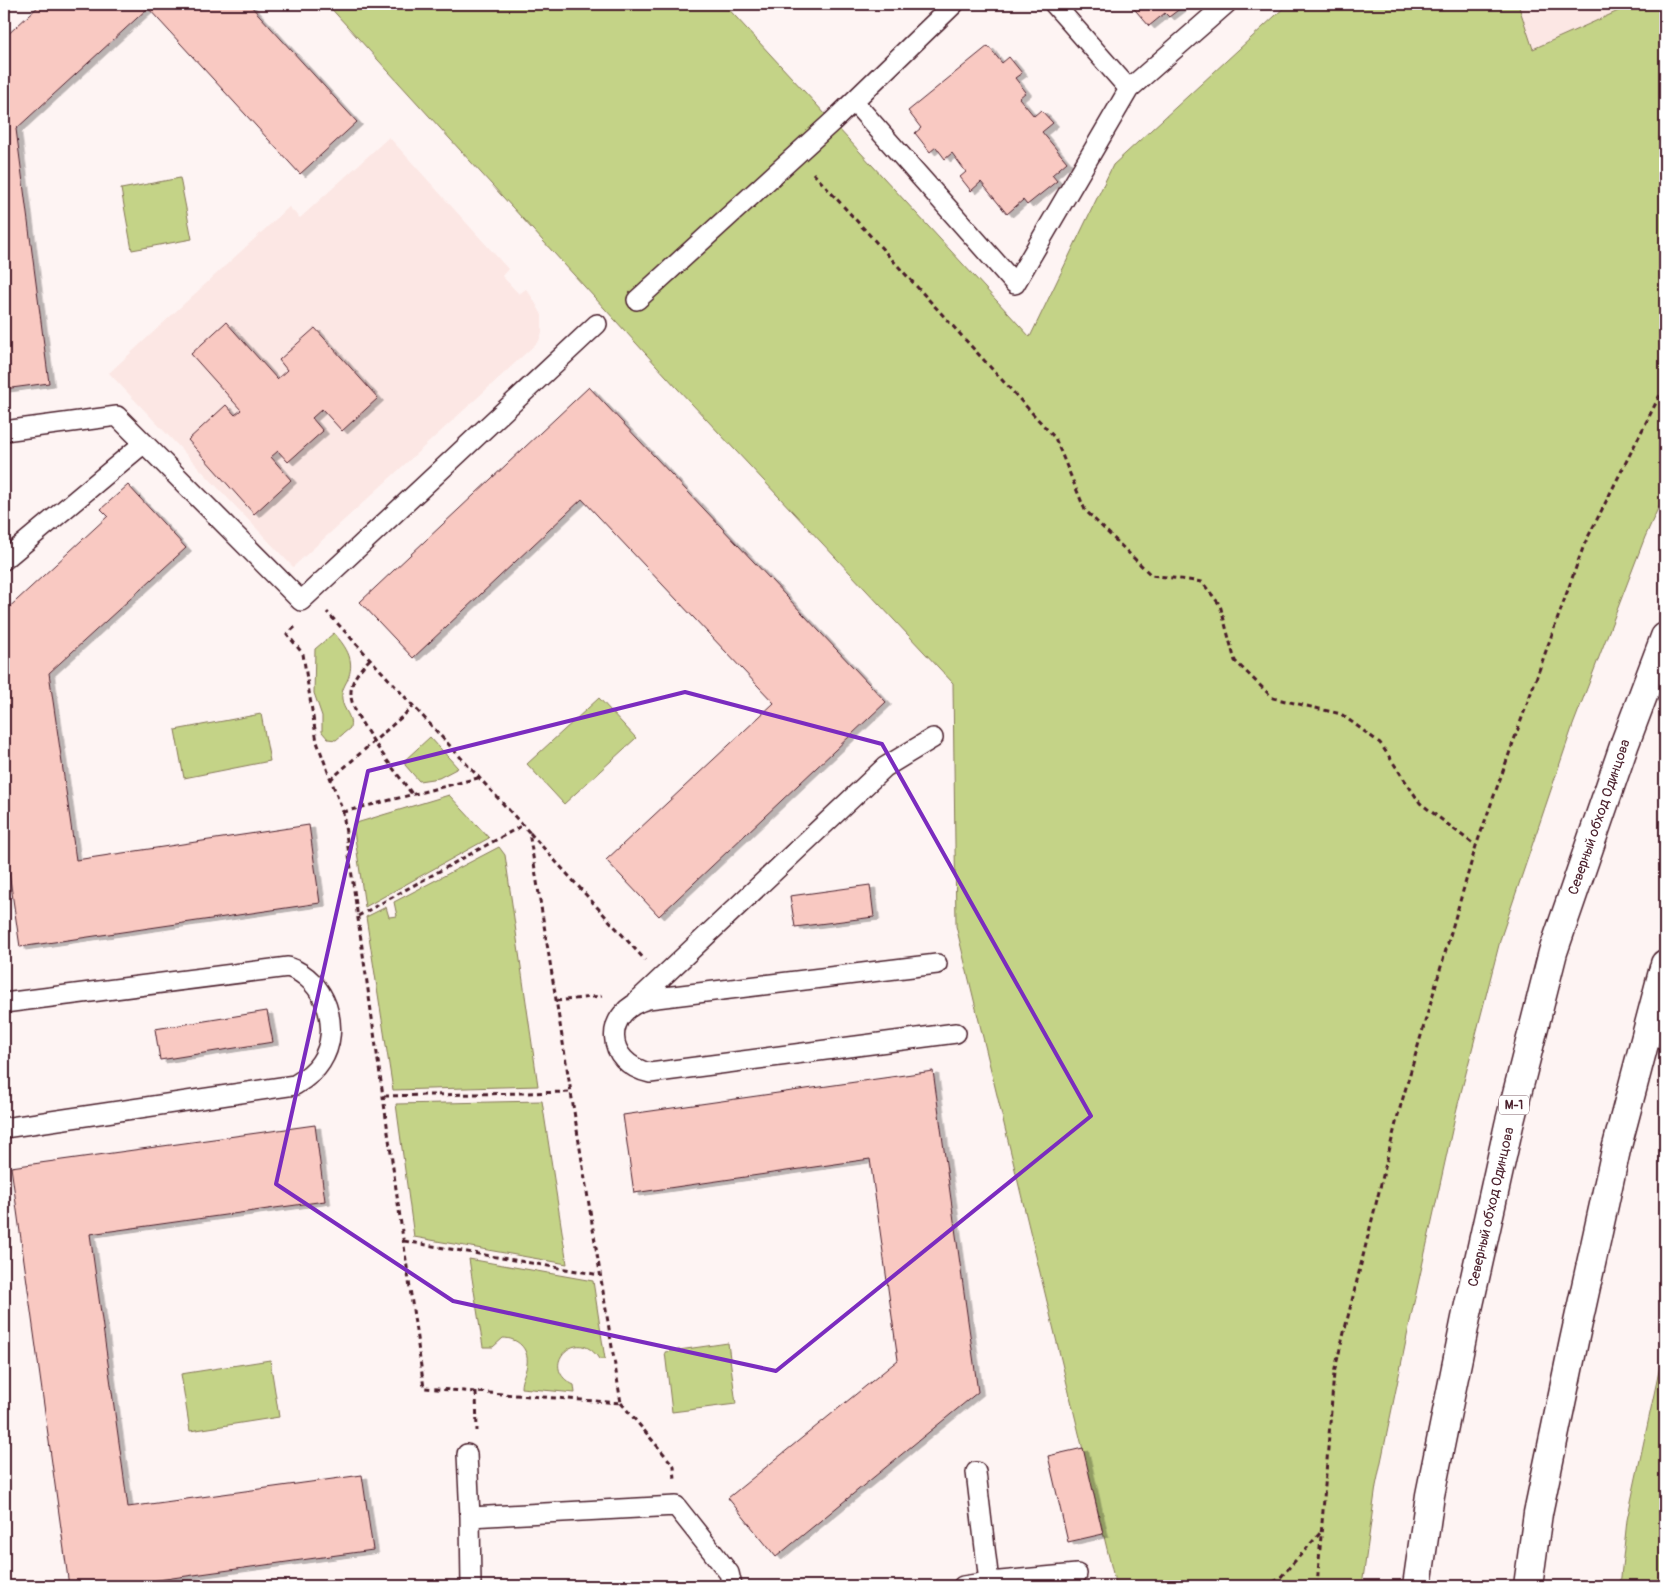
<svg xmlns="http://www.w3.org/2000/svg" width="1669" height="1590" viewBox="0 0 1669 1590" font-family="Pangolin,sans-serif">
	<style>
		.built { fill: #fce7e4 }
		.green { fill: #c4d387; stroke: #877959 }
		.building { fill: #f9c9c2; stroke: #4a1f2b; filter: url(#shadow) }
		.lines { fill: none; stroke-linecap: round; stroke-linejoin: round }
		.service-casing { stroke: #4a1f2b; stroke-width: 22 }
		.trunk-casing { stroke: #4a1f2b; stroke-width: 31 }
		.path { stroke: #4a1f2b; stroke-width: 3; stroke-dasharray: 5 4; stroke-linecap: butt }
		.service { stroke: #fff; stroke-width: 19 }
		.trunk { stroke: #fff; stroke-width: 28 }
		.marked { fill: none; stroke: #7b2cbf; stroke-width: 4; stroke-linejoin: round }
		.labels { text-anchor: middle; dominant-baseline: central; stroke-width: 4; stroke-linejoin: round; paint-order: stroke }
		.shield { fill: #fff; stroke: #80626b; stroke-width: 1 }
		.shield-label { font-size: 12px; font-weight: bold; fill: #4a1f2b }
		.street-label { font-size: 14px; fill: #4a1f2b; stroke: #fff }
	</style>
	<defs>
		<filter id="shadow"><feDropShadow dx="5.5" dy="3" stdDeviation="0" flood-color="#0004"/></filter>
	</defs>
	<rect width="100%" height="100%" fill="#fef4f3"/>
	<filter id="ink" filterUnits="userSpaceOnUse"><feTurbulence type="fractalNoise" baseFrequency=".02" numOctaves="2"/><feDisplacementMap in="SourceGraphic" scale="10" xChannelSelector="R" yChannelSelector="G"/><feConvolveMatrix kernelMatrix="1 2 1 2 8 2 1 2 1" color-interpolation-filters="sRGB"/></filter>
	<g filter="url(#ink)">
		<path class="built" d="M1518 4H1634L1533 49Z
			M389 137 508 269 502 276 519 294 526 289 532 297 542 315V332L539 341 293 567 109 373 289 207 300 218Z"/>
		<path class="green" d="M327 4H724L1030 337 1113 165 1288 4H1518L1533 49 1634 4H1665V493L1645 537 1573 725 1501 937 1456 1112 1413 1307 1376 1486 1362 1586H1116L956 926 953 683 677 388Z
			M180 178 192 239 132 250 121 189Z
			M334 633C347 648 356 661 347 681 344 686 341 693 342 699 343 711 353 715 350 728L336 740 328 739 322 732V716L314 693 315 649Z
			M599 698 636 738 564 804 527 764Z
			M261 714 270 761 184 778 175 730Z
			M430 737 458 768 439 778 419 781 405 765V760Z
			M449 795 489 838 365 907 353 824Z
			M499 847 505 855 538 1086 393 1090 366 917 386 907 389 917 397 916 394 902Z
			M542 1101 567 1264 414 1237 396 1104Z
			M469 1259 593 1281 605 1359H599C578 1324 536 1367 574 1385L575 1393 521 1388C521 1378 526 1373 527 1364 529 1348 517 1338 503 1338L493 1347H483Z
			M728 1343 736 1404 672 1412 665 1352Z
			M1665 1343V1586H1620L1627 1520Z
			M270 1360 279 1417 190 1431 181 1374Z"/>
		<path class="building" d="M41 4H249L357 122 300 174 148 8 16 129 49 383 4 389V38Z
			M1130 4H1186L1169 17 1165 13 1149 26Z
			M988 46 1002 63 1009 57 1022 73 1015 78 1026 92 1019 98 1034 116 1041 110 1053 123 1042 132 1067 162 1052 175 1057 181 1027 205 1023 200 1007 214 981 182 971 191 960 177 966 172 952 153 945 159 936 147 930 152 915 133 921 128 908 111Z
			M226 322 277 379 287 370 279 360 315 328 378 398 342 431 322 409 312 418 323 431 288 462 278 451 271 457 291 480 254 514 188 440 226 405 235 415 241 410 191 354Z
			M589 387 886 702 659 916 606 860 774 703 582 499 413 658 360 602Z
			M128 485 186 548 49 673 76 860 309 825 320 903 20 947 4 838V612L108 516 101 509Z
			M870 885 874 917 795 927 790 896Z
			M267 1011 273 1042 160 1060 155 1029Z
			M933 1071 978 1392 776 1557 728 1498 898 1360 870 1159 634 1193 623 1115Z
			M315 1125 325 1201 90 1234 128 1507 362 1475 373 1550 115 1586H69L11 1167Z
			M1083 1448 1103 1534 1068 1542 1048 1456Z"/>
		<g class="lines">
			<defs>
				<path id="service" d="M1054 4 1129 89
					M854 102 1015 284 1129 89 1226 4
					M637 300 832 122 954 4
					M4 431 117 416 144 443 4 560
					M144 443 301 601 597 324
					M937 964 648 999C602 1011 604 1063 650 1073L956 1033
					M637 1001 885 767 933 738
					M4 1003 288 967C325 979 343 1028 321 1062 315 1072 305 1079 295 1085L4 1128
					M467 1454 470 1517
					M976 1472 989 1582 1077 1574
					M471 1586 470 1517 676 1506 729 1573 732 1586
					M963 1586 989 1582"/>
				<path id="trunk" d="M1417 1586 1430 1495 1466 1318 1509 1125 1553 952 1625 743 1665 637
					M1528 1586 1538 1513 1574 1341 1616 1150 1665 964"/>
			</defs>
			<use href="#service" class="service-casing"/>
			<use href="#trunk" class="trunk-casing"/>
			<path class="path" d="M813 173 1055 438 1085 510 1151 575 1202 582 1220 605 1235 661 1273 698 1341 714 1380 743 1420 803 1476 846
				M295 627 287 634 303 654 317 742 343 812 424 1388 621 1403 529 832 327 612
				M370 659C360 669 350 680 351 696 352 718 398 774 412 794
				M330 780 413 707
				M343 812 478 778
				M530 833 645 960
				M358 916 523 825
				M556 1001 602 996
				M384 1096 570 1092
				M404 1241 600 1275
				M476 1392 477 1431
				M621 1403 674 1466 675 1480
				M1265 1586 1279 1579 1322 1531
				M1317 1586 1334 1373 1398 1115 1476 846 1584 545 1665 385"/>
			<use href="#service" class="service"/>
			<use href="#trunk" class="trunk"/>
		</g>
	</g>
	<path class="marked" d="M685 692 882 744 1091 1116 776 1371 453 1301 276 1184 368 771Z"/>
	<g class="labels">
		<rect class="shield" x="1499" y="1095.5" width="30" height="19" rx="4"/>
		<g class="shield-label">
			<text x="1514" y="1105">М-1</text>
		</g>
		<g class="street-label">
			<text transform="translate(1599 817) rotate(-71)">Северный обход Одинцова</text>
			<text transform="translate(1491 1207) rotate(-77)">Северный обход Одинцова</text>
		</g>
	</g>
	<rect width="1669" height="1590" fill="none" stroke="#fff" stroke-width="20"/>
	<rect x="10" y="10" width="1649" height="1570" fill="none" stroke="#4a1f2b" stroke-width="2" filter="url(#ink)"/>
</svg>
